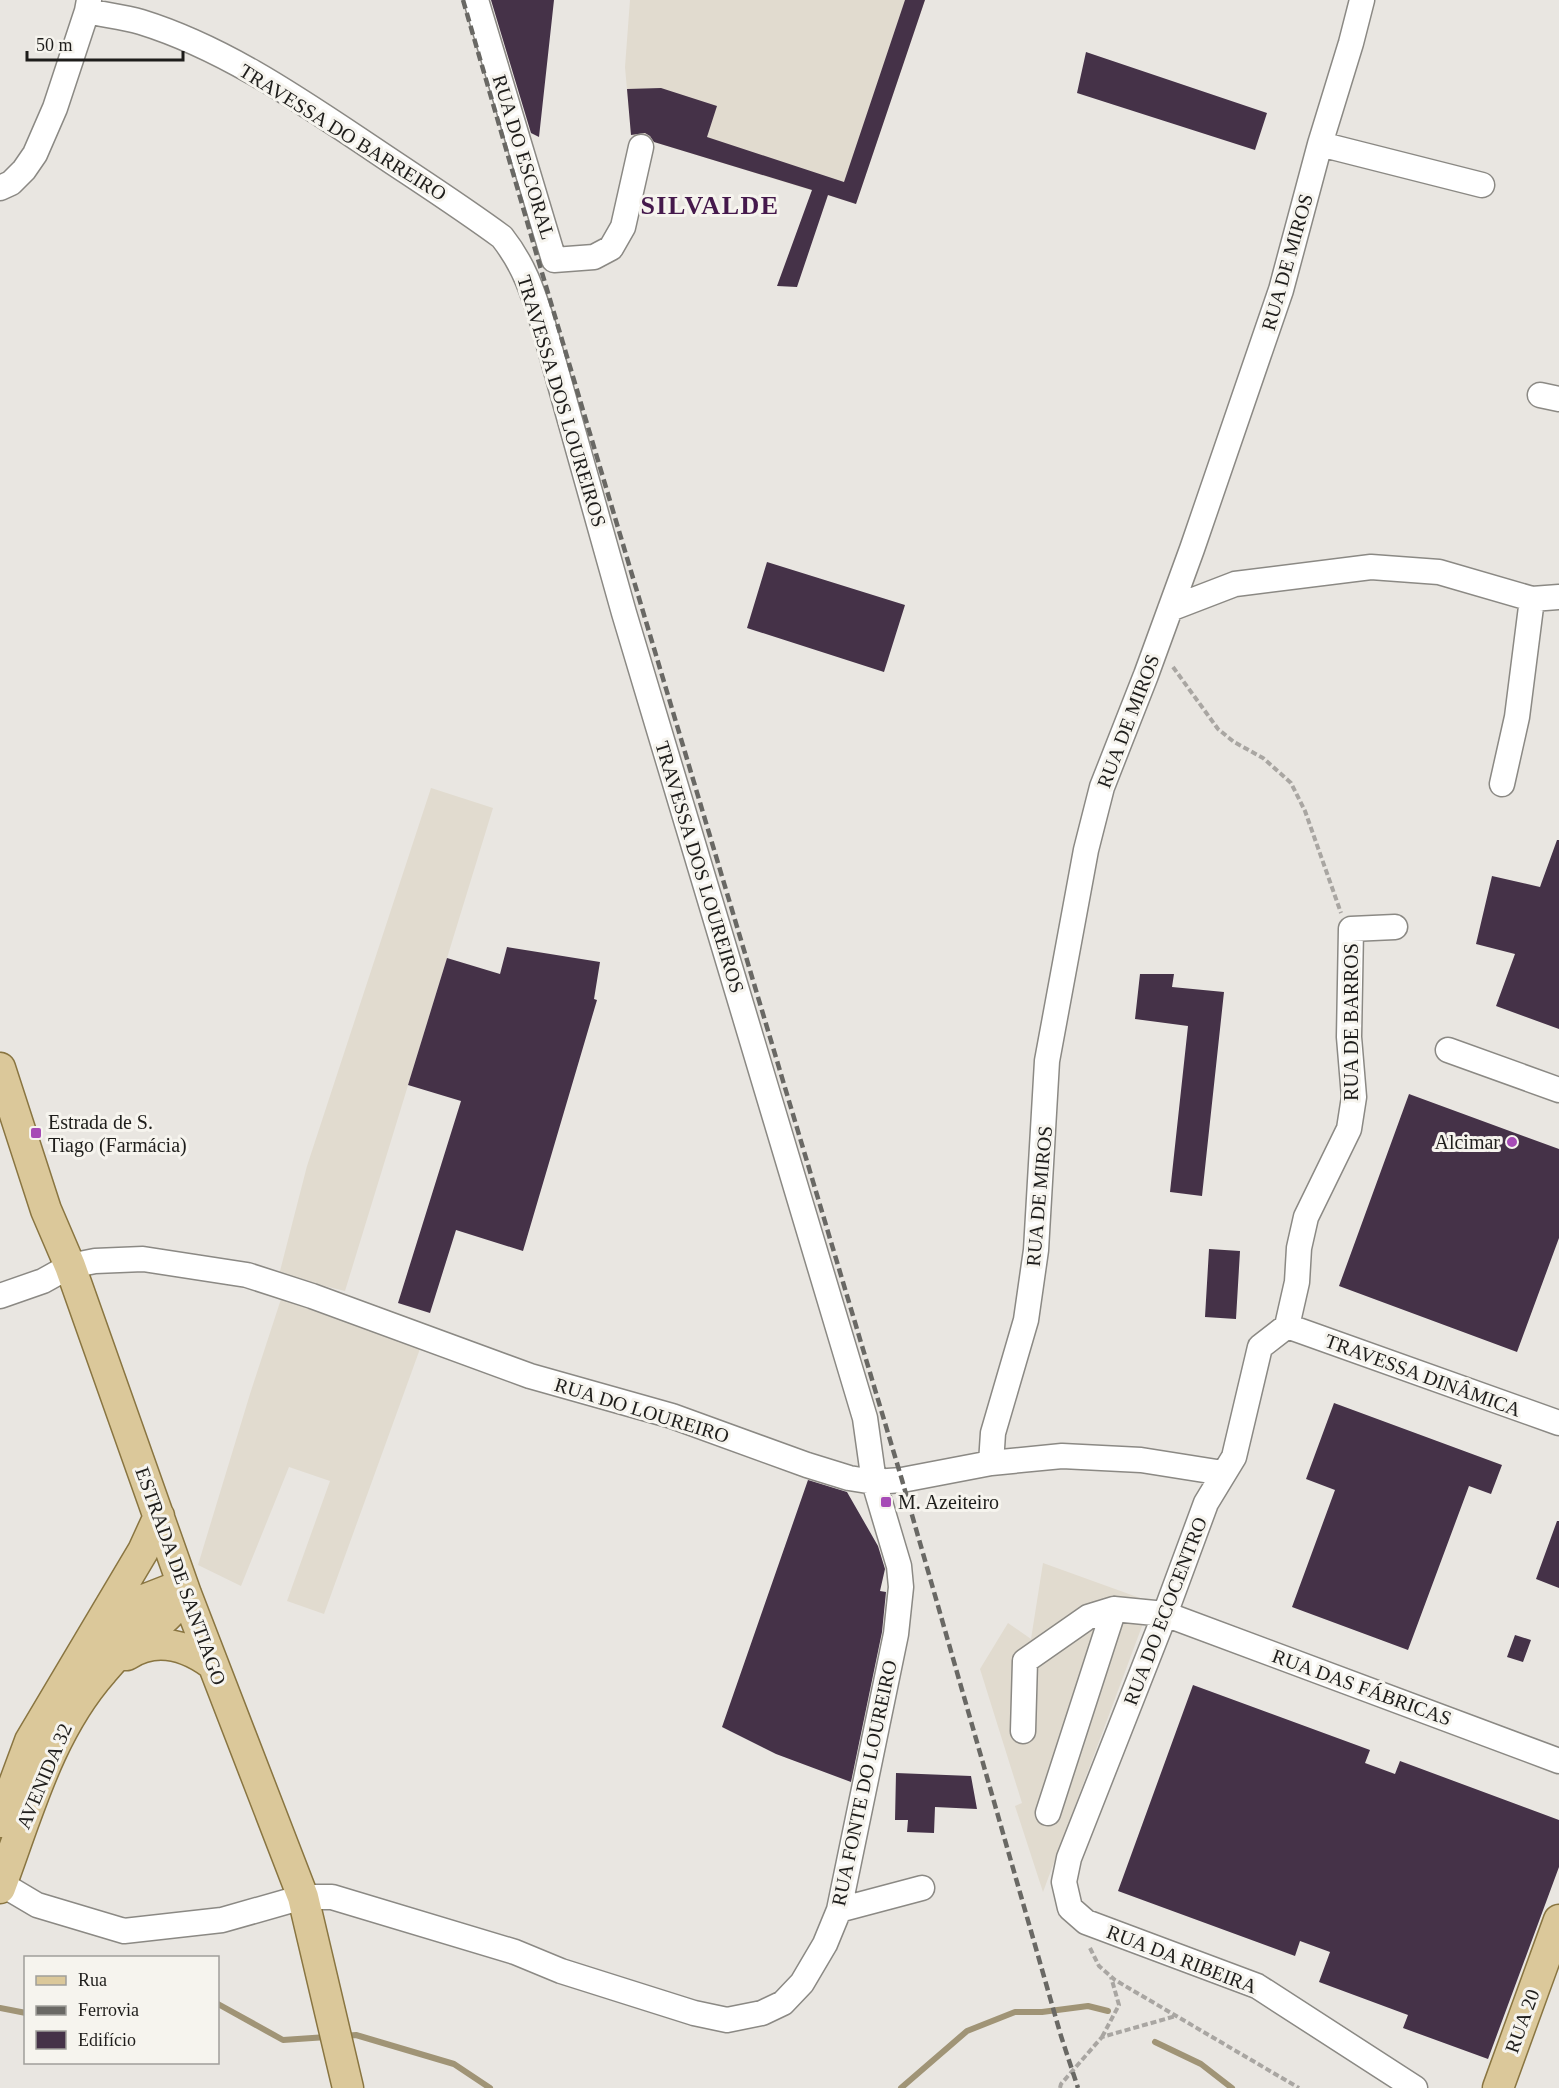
<svg xmlns="http://www.w3.org/2000/svg" width="1559" height="2088" viewBox="0 0 1559 2088" font-family="Georgia,serif">
	<style>
		.built { fill: #e1dbcf }
		.lines { fill: none; stroke-linecap: round; stroke-linejoin: round }
		.stream { stroke: #a09476; stroke-width: 6 }
		.building { fill: #453248 }
		.minor-casing { stroke: #8b8984; stroke-width: 27 }
		.major-casing { stroke: #897541; stroke-width: 33 }
		.path { stroke: #a9a6a2; stroke-width: 4; stroke-dasharray: 6 3; stroke-linecap: butt }
		.minor { stroke: #fff; stroke-width: 24 }
		.major { stroke: #dbc89a; stroke-width: 30 }
		.rail { stroke: #696864; stroke-width: 4.5; stroke-dasharray: 9 4.5; stroke-linecap: butt }
		.poi-dot { fill: #a64bb6; stroke: #f6f4ee; stroke-width: 2 }
		.labels { text-anchor: middle; dominant-baseline: central; stroke-width: 6; stroke-linejoin: round; paint-order: stroke }
		.street-label { font-size: 20px; fill: #1e1d1b; stroke: #f6f4ee }
		.poi-label { font-size: 20px; fill: #1e1d1b; stroke: #f6f4ee; text-anchor: start }
		.district-label { font-size: 26px; font-weight: bold; letter-spacing: 1.5px; fill: #45194c; stroke: #f6f4ee }
	</style>
	<rect width="100%" height="100%" fill="#e9e6e1"/>
	<path class="built" d="M630 0H925L856 204 631 135 625 67Z
		M431 788 493 808 345 1291 279 1275 307 1166Z
		M281 1299 379 1334 381 1331 421 1346 324 1614 287 1601 330 1481 289 1467 241 1586 198 1565 250 1394Z
		M1043 1563 1151 1602 1043 1892 1015 1806 1022 1803 980 1669 1008 1623 1031 1639Z"/>
	<g class="lines">
		<path class="stream" d="M218 2004 283 2040 327 2037
			M0 2008 26 2013
			M343 2036 356 2035 454 2064 490 2088
			M1155 2042 1201 2064 1232 2088
			M901 2088 967 2031 1015 2012H1042L1088 2006 1108 2011"/>
	</g>
	<path class="building" d="M491 0H554L539 137 531 133Z
		M905 0H925L856 204 828 195 797 287 777 286 812 190 654 142 650 136 645 133 631 135 627 89 661 88 717 106 707 137 844 182Z
		M1086 52 1267 113 1255 150 1077 93Z
		M767 562 905 605 884 672 747 628Z
		M1557 840H1559V1029L1496 1006 1515 954 1476 944 1492 876 1540 887Z
		M507 947 600 962 594 999 597 1000 523 1251 456 1230 430 1313 398 1303 461 1101 408 1085 447 958 500 974Z
		M1140 974H1174L1172 987 1224 992 1202 1196 1170 1192 1188 1026 1135 1019Z
		M1409 1094 1559 1149V1238L1517 1352 1339 1286Z
		M1209 1249 1240 1251 1236 1319 1205 1317Z
		M1334 1403 1502 1465 1491 1494 1469 1486 1408 1650 1292 1607 1335 1490 1306 1479Z
		M808 1480 847 1492 878 1546 885 1569 880 1591 886 1592 882 1632 851 1782 776 1754 722 1727Z
		M1557 1521H1559V1588L1536 1579Z
		M1515 1635 1531 1640 1523 1662 1507 1657Z
		M1193 1685 1370 1750 1365 1763 1395 1774 1400 1761 1559 1820V1867L1488 2059 1403 2028 1408 2015 1319 1982 1330 1952 1300 1941 1295 1956 1118 1891Z
		M896 1773 971 1776 977 1809 935 1807 934 1833 907 1832 908 1820H895Z"/>
	<g class="lines">
		<defs>
			<path id="minor" d="M476 0 554 260 594 257 611 248 623 227 641 147
				M1320 144 1482 185
				M0 188 11 183 24 170 35 154 55 108 87 11 89 0
				M1540 395 1559 399
				M1170 609 1235 584 1371 567 1439 572 1532 599 1559 597
				M1502 784 1517 717 1532 599
				M1448 1050 1559 1090
				M0 1296 43 1281 70 1266 95 1261 143 1259 247 1275 312 1296 530 1376 672 1416 807 1465 849 1478 874 1482 902 1480 991 1463 1062 1456 1141 1460 1223 1473
				M1287 1326 1260 1347 1234 1457 1206 1503 1165 1614 1069 1858 1064 1882 1070 1908 1086 1922 1257 1986 1415 2088
				M1287 1326 1297 1282 1299 1248 1306 1217 1349 1129 1354 1097 1349 1037 1351 929 1395 927
				M1287 1326 1559 1423
				M991 1463 993 1433 1026 1320 1036 1250 1047 1061 1086 850 1102 787 1146 675 1192 549 1281 290 1320 144 1351 43 1362 0
				M1023 1731 1025 1661 1088 1617 1114 1609 1165 1614 1559 1761
				M1048 1813 1114 1609
				M0 1883 37 1905 124 1931 222 1920 303 1897H332L515 1952 561 1971 694 2013 727 2020 762 2013 783 2003 802 1983 825 1944 839 1910 896 1634 901 1587 899 1566 874 1482 865 1418 624 613 543 324C532 290 524 265 502 237 460 206 416 178 373 149 301 101 225 48 141 22 124 17 105 15 87 11
				M839 1910 922 1888"/>
			<path id="major" d="M0 1068 46 1210 70 1266 186 1594 303 1897 348 2088
				M102 1636 146 1599 169 1590 186 1594
				M127 1655C156 1636 186 1645 212 1664
				M0 1822 30 1741 143 1551 159 1516
				M0 1888C28 1813 49 1732 103 1671 113 1659 123 1648 135 1639 142 1633 151 1629 158 1624 169 1615 178 1605 186 1594
				M1498 2088 1559 1920"/>
		</defs>
		<use href="#minor" class="minor-casing"/>
		<use href="#major" class="major-casing"/>
		<path class="path" d="M1173 667 1218 729 1234 742 1263 758 1291 783 1305 811 1341 913
			M1090 1948 1099 1966 1115 1980 1299 2088
			M1102 2037 1119 2005 1111 1977
			M1060 2088 1061 2084 1102 2037 1176 2016"/>
		<use href="#minor" class="minor"/>
		<use href="#major" class="major"/>
		<path class="rail" d="M463 0 537 256 902 1480 1061 2036 1078 2088"/>
	</g>
	<g class="poi-dot">
		<rect x="30" y="1127" width="12" height="12" rx="3"/>
		<circle cx="1512" cy="1142" r="6"/>
		<rect x="880" y="1496" width="12" height="12" rx="3"/>
	</g>
	<g class="labels">
		<g class="street-label">
			<text transform="translate(343 132) rotate(32)">TRAVESSA DO BARREIRO</text>
			<text transform="translate(524 157) rotate(73)">RUA DO ESCORAL</text>
			<text transform="translate(1287 262) rotate(-74)">RUA DE MIROS</text>
			<text transform="translate(562 401) rotate(73)">TRAVESSA DOS LOUREIROS</text>
			<text transform="translate(1128 721) rotate(-69)">RUA DE MIROS</text>
			<text transform="translate(700 867) rotate(73)">TRAVESSA DOS LOUREIROS</text>
			<text transform="translate(1351 1022) rotate(-90)">RUA DE BARROS</text>
			<text transform="translate(1039 1196) rotate(-85)">RUA DE MIROS</text>
			<text transform="translate(1423 1375) rotate(20)">TRAVESSA DINÂMICA</text>
			<text transform="translate(642 1410) rotate(17)">RUA DO LOUREIRO</text>
			<text transform="translate(181 1576) rotate(70)">ESTRADA DE SANTIAGO</text>
			<text transform="translate(1165 1611) rotate(-69)">RUA DO ECOCENTRO</text>
			<text transform="translate(1362 1687) rotate(20)">RUA DAS FÁBRICAS</text>
			<text transform="translate(44 1776) rotate(-67)">AVENIDA 32</text>
			<text transform="translate(864 1783) rotate(-78)">RUA FONTE DO LOUREIRO</text>
			<text transform="translate(1182 1959) rotate(21)">RUA DA RIBEIRA</text>
			<text transform="translate(1522 2021) rotate(-70)">RUA 20</text>
		</g>
		<g class="poi-label">
			<text x="48" y="1122">Estrada de S.<tspan x="48" dy="23">Tiago (Farmácia)</tspan></text>
			<text x="1500" y="1142" text-anchor="end">Alcimar</text>
			<text x="898" y="1502">M. Azeiteiro</text>
		</g>
		<g class="district-label">
			<text x="710" y="205">SILVALDE</text>
		</g>
	</g>
	<rect x="24" y="1956" width="195" height="108" fill="#f6f4ee" stroke="#a09e9a" stroke-width="1.5"/>
	<rect x="36" y="1976" width="30" height="9" fill="#dbc89a" stroke="#a09e9a" stroke-width="1.5"/>
	<text x="78" y="1986" font-size="18" fill="#1e1d1b">Rua</text>
	<rect x="36" y="2006" width="30" height="9" fill="#696864" stroke="#a09e9a" stroke-width="1.5"/>
	<text x="78" y="2016" font-size="18" fill="#1e1d1b">Ferrovia</text>
	<rect x="36" y="2031" width="30" height="18" fill="#453248" stroke="#a09e9a" stroke-width="1.5"/>
	<text x="78" y="2046" font-size="18" fill="#1e1d1b">Edifício</text>
	<path d="M27 51v9h156v-9" fill="none" stroke="#1e1d1b" stroke-width="3"/>
	<text x="36" y="51" font-size="18" fill="#1e1d1b" stroke="#f6f4ee" stroke-width="4.5" paint-order="stroke">50 m</text>
</svg>
